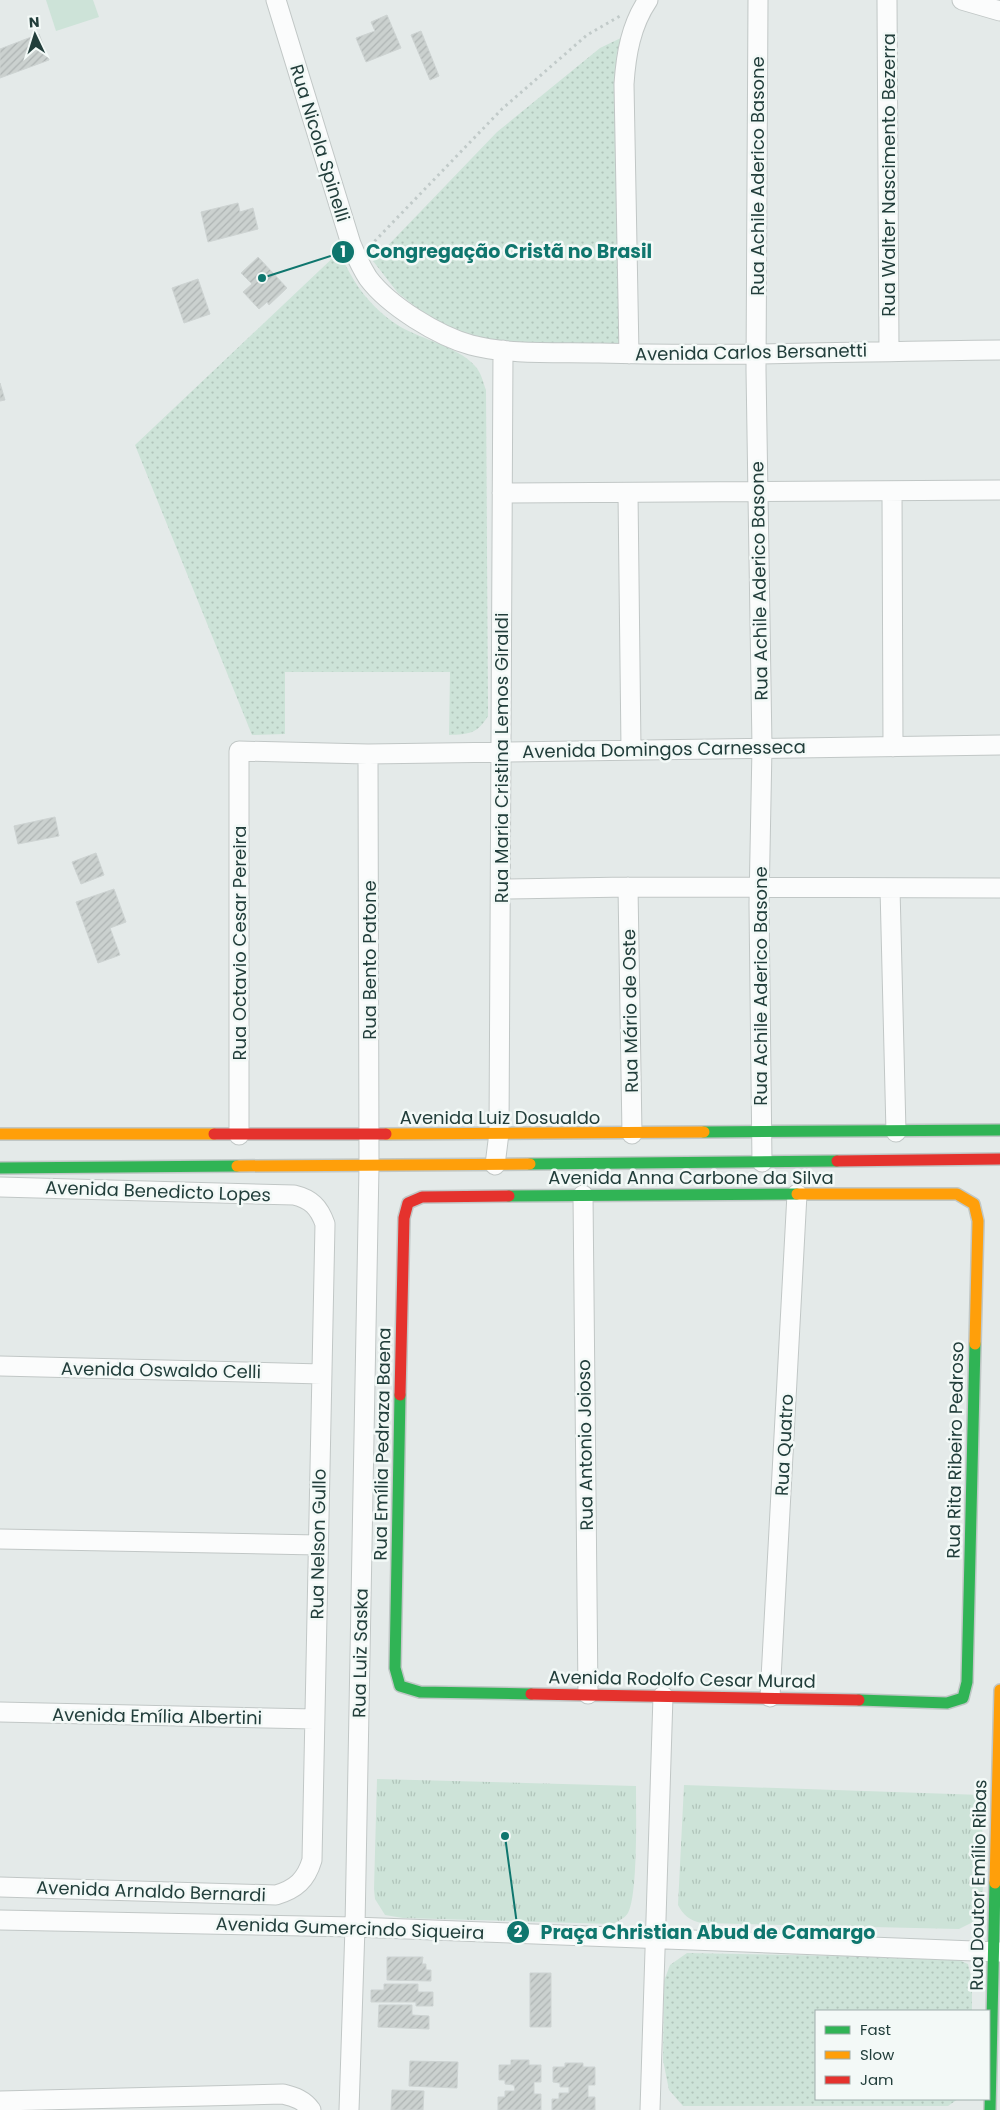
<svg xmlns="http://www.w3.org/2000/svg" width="1000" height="2110" viewBox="0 0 1000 2110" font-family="Poppins,sans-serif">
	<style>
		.grass { fill: url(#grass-dots) }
		.park { fill: url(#park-tufts) }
		.pitch { fill: #cde3d8 }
		.building { fill: url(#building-hatch); stroke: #cdd3d2 }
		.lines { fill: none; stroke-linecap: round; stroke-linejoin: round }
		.street-casing { stroke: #c1c7c6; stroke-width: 21 }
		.fast-casing { stroke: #c0c7c6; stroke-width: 14 }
		.slow-casing { stroke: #c0c7c6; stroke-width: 14 }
		.jam-casing { stroke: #c0c7c6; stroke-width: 14 }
		.path { stroke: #c1cac9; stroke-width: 3; stroke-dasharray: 2.5 4; stroke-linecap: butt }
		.street { stroke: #fbfcfc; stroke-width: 19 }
		.fast { stroke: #30b455; stroke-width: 11 }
		.slow { stroke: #ff9f0a; stroke-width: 11 }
		.jam { stroke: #e5322d; stroke-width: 11 }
		.labels { text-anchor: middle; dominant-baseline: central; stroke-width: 5; stroke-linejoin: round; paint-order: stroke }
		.street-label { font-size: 18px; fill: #223e3b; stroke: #f3f9f7 }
		.leader { fill: none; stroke: #0f766e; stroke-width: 2 }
		.callout-dot { fill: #0f766e; stroke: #f3f9f7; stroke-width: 2 }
		.mark-label { font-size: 15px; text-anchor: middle; font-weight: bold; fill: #fff }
		.callout-label { font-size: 19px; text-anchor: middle; font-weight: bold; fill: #0f766e; stroke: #f3f9f7; stroke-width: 5; stroke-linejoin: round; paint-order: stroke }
	</style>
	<defs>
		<pattern id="grass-dots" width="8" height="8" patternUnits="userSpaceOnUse" patternTransform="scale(1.25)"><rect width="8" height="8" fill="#cde3d8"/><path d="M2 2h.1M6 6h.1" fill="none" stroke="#b0c4ba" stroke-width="1.8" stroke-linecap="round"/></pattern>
		<pattern id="park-tufts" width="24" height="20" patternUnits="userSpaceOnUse" patternTransform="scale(1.25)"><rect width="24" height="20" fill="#cde3d8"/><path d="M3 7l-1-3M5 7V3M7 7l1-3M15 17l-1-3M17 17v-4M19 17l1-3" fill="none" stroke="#b0c4ba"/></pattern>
		<pattern id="building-hatch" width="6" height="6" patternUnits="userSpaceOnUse" patternTransform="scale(1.25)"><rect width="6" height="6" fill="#cbd1cf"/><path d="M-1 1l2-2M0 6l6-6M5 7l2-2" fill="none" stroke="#aeb4b3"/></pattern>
	</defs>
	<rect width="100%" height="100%" fill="#e4eae9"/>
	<path class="grass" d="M625 36 617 52 615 72 621 346 490 342 461 334 426 315 398 293 373 261 497 132 600 48Z
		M339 252C354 283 365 301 393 322 416 339 457 345 475 366 481 372 483 382 486 390L488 716C477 734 469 734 449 735L450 672H285V734L252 735 135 445Z
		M687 1953 954 1958 968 1964 972 1981V2011H816V2099H958L948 2106H683L669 2090 663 2060 664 1981 670 1965Z"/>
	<path class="park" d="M377 1779 636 1786C636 1811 638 1895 628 1913 625 1918 618 1921 613 1924L403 1918 385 1915 375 1899 374 1889Z
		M684 1785 982 1795 983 1908 973 1922 959 1929 702 1923C690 1921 683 1915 678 1905Z"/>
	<path class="pitch" d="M46 0H93L99 17 56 31Z"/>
	<path class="building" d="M387 15 401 48 366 62 356 38 375 31 371 22Z
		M421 31 439 76 430 80 411 35Z
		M39 34 49 60 0 78V49Z
		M238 203 240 212 253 208 258 229 208 242 201 212Z
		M258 257 287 288 269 305 267 302 259 309 243 292 252 284 241 273Z
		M198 279 210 314 184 323 172 288Z
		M0 383 5 400 0 401Z
		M55 817 59 836 18 844 14 826Z
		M96 853 104 875 81 884 72 862Z
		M114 889 126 922 110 928 120 955 98 963 76 902Z
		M387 1957H423L422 1964H426V1970H431V1981L387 1980Z
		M530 1973H551V2027H530Z
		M384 1984H418V1992H433V2006H416V2002H371V1990H384Z
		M379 2005H412V2015L429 2016V2029L378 2027Z
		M511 2060H529V2065H541V2082H534V2094H541V2110H498V2097H505V2091H515L514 2085 505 2084V2080H499V2065H511Z
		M410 2061 458 2062 457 2088 409 2086Z
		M565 2063H583V2067H595V2085H588V2097H595V2110H552V2099H559V2093H569V2087H560V2083L553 2082V2067H565Z
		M392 2090 424 2091 423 2110H391Z"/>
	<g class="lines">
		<defs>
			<path id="street" d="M276 0 351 244C356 256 361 267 368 278 389 306 438 336 471 345 508 355 560 352 599 353 733 357 867 351 1000 350
				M758 0 756 370 762 747 759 904 762 1162
				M887 0 889 351
				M962 0 1000 11
				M629 354 624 84C626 54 631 25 648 0
				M892 491 893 747
				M502 493 1000 490
				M628 493 631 749
				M628 887 632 1134
				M890 888 896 1132
				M502 889 628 887 1000 888
				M239 1135V751L368 754 1000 745
				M495 1165 499 1133 503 350
				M0 1187 294 1195C311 1199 319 1207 325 1224L312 1860C306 1880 296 1889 276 1895L0 1887
				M583 1195 588 1694
				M0 1366 322 1374
				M0 1539 318 1545
				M770 1697 797 1194
				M0 1712 314 1719
				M0 1920 355 1927 1000 1952
				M0 2101 283 2094C295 2097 304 2100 311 2110
				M349 2110 355 1927 369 1166 368 754
				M650 2110 663 1696"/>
			<path id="fast" d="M704 1132 1000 1130
				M530 1164 837 1161
				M0 1168 237 1166
				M509 1196 797 1194
				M400 1395 395 1668 400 1686 420 1692 531 1694
				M859 1700 947 1703 963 1698 967 1682 975 1344
				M990 2110 995 1883"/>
			<path id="slow" d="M0 1134H214
				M386 1134 704 1132
				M237 1166 530 1164
				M797 1194H957L974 1204 978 1221 975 1344
				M995 1883 1000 1690"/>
			<path id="jam" d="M214 1134H386
				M837 1161 1000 1159
				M400 1395 404 1218 408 1203 422 1197 509 1196
				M531 1694 859 1700"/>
		</defs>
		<use href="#street" class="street-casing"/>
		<use href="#fast" class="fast-casing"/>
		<use href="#slow" class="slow-casing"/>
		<use href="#jam" class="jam-casing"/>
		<path class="path" d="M370 246 502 109 587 35 620 16"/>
		<use href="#street" class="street"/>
		<use href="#fast" class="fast"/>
		<use href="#slow" class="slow"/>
		<use href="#jam" class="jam"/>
	</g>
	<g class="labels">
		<g class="street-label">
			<text transform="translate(320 143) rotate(73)">Rua Nicola Spinelli</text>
			<text transform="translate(888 175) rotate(-90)">Rua Walter Nascimento Bezerra</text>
			<text transform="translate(757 176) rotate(-90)">Rua Achile Aderico Basone</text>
			<text transform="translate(751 352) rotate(-1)">Avenida Carlos Bersanetti</text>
			<text transform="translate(759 581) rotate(-91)">Rua Achile Aderico Basone</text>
			<text transform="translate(664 749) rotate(-1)">Avenida Domingos Carnesseca</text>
			<text transform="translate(501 758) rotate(-90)">Rua Maria Cristina Lemos Giraldi</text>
			<text transform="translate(239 943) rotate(-90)">Rua Octavio Cesar Pereira</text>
			<text transform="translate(369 960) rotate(-90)">Rua Bento Patone</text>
			<text transform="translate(760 986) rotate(-90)">Rua Achile Aderico Basone</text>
			<text transform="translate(630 1011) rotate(-91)">Rua Mário de Oste</text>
			<text x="500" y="1117">Avenida Luiz Dosualdo</text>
			<text x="691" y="1177">Avenida Anna Carbone da Silva</text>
			<text transform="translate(158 1191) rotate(2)">Avenida Benedicto Lopes</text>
			<text transform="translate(161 1370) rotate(1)">Avenida Oswaldo Celli</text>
			<text transform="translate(382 1444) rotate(-89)">Rua Emília Pedraza Baena</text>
			<text transform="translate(585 1445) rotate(-91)">Rua Antonio Joioso</text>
			<text transform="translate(784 1445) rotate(-87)">Rua Quatro</text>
			<text transform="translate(955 1450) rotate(-89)">Rua Rita Ribeiro Pedroso</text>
			<text transform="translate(318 1544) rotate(-89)">Rua Nelson Gullo</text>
			<text transform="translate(360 1653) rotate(-89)">Rua Luiz Saska</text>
			<text transform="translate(682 1679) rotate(1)">Avenida Rodolfo Cesar Murad</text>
			<text transform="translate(157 1716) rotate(1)">Avenida Emília Albertini</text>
			<text transform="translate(978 1885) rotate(-89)">Rua Doutor Emílio Ribas</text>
			<text transform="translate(151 1891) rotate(2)">Avenida Arnaldo Bernardi</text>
			<text transform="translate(350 1928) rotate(2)">Avenida Gumercindo Siqueira</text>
		</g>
	</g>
	<path class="leader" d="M262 278L343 252M505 1836L518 1932"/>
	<g class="callout-dot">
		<circle cx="262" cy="278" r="5"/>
		<circle cx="505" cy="1836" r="5"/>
		<circle cx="343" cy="252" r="12"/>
		<circle cx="518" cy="1932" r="12"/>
	</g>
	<g class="mark-label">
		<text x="343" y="257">1</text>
		<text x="518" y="1937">2</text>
	</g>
	<g class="callout-label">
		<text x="509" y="258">Congregação Cristã no Brasil</text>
		<text x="708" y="1939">Praça Christian Abud de Camargo</text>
	</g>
	<rect x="815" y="2010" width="175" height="90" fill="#f3f9f7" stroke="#9faeac"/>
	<rect x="825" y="2026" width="25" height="8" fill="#30b455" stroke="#9faeac"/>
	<text x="860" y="2035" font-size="15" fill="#223e3b">Fast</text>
	<rect x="825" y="2051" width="25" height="8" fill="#ff9f0a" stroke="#9faeac"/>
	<text x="860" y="2060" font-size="15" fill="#223e3b">Slow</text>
	<rect x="825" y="2076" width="25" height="8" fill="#e5322d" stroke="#9faeac"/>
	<text x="860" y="2085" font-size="15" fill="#223e3b">Jam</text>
	<g transform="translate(35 35) rotate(356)" stroke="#f3f9f7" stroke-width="4" paint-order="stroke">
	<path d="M0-4L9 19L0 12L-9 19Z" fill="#223e3b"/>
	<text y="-8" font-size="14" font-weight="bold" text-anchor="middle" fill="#223e3b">N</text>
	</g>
</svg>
